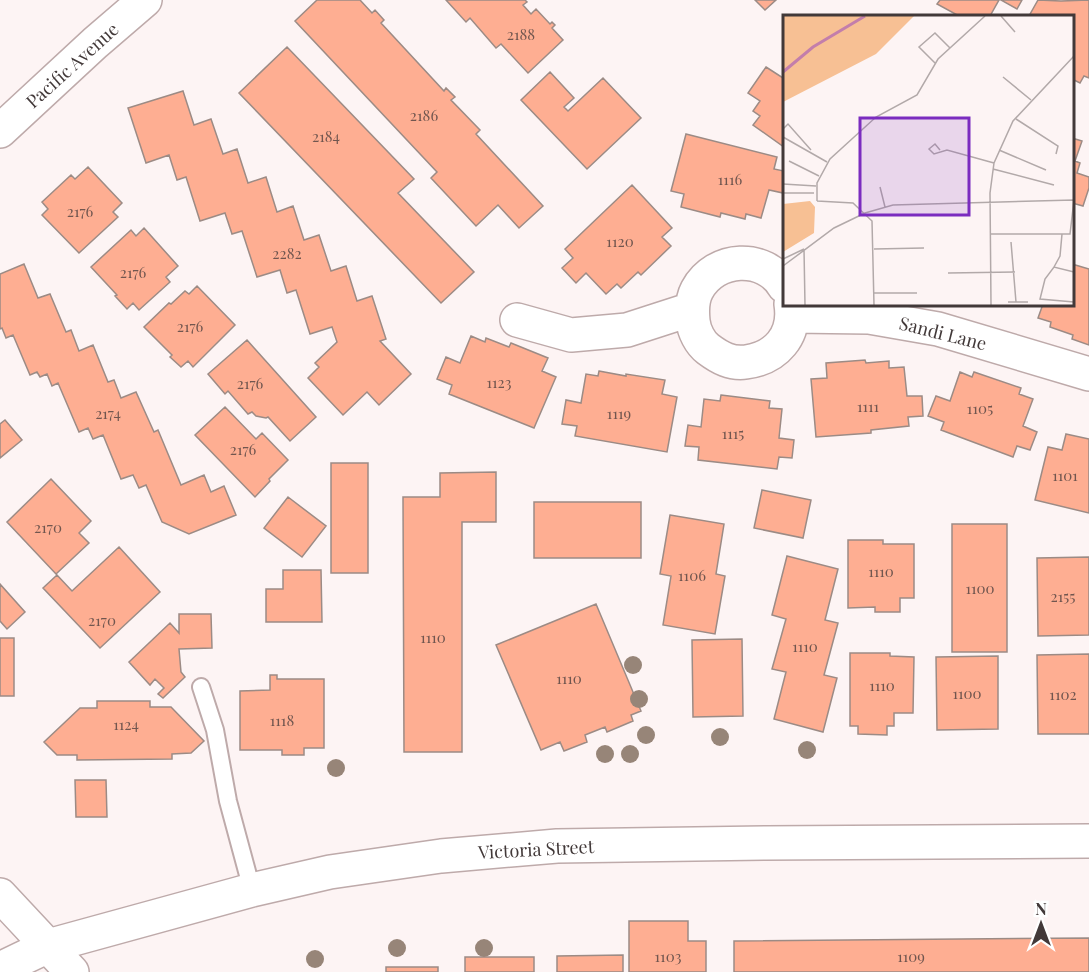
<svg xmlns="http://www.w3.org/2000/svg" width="1089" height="972" viewBox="0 0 1089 972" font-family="'Playfair Display',serif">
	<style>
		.building { fill: #feae92; stroke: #9c8b85; stroke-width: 1.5 }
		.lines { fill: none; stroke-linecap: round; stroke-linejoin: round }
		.service-casing { stroke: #beaaaa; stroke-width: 20 }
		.minor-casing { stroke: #beaaaa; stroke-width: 36 }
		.secondary-casing { stroke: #beaaaa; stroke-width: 36 }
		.service { stroke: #fff; stroke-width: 16 }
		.minor { stroke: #fff; stroke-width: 33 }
		.secondary { stroke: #fff; stroke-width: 33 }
		.tree { fill: #978578 }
		.labels { text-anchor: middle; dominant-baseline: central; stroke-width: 4.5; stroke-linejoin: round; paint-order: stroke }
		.number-label { font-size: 15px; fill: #71564f }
		.street-label { font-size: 18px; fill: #423939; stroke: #fff }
		.inset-river { fill: none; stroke: #c37eab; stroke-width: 3 }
		.inset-road { fill: none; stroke: #b2a9a9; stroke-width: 1.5 }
		.view { fill: #7b2cbf; fill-opacity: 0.15; stroke: #7b2cbf; stroke-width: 3 }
		.inset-edge { fill: none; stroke: #423939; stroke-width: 3 }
	</style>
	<rect width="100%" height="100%" fill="#fdf4f4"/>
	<path class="building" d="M317 0H360L372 13 375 10 384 20 381 23 444 91 446 88 455 97 451 100 480 130 476 134 543 206 519 228 498 205 476 226 431 178 437 172 295 21Z
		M446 0H525L527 2 523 5 531 14 536 9 550 24 552 22 555 25 552 28 563 40 528 73 501 44 496 48 470 18 466 22Z
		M755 0H776L765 10Z
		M940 0H999L990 16H959L937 4Z
		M1001 0H1022L1017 9Z
		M1038 0 1061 1 1089 0V78L1084 76 1080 83 1072 79V16H1029Z
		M287 47 414 179 398 193 474 272 441 303 239 93Z
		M766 67 783 78 784 77V147L753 125 760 116 753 111 760 101 748 93Z
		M550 72 574 98 564 107 568 111 603 78 641 118 587 169 521 100Z
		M183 91 194 125 211 119 223 154 237 149 248 183 266 177 277 212 293 206 304 240 319 235 331 271 346 266 357 301 372 296 386 339 380 341 411 374 379 405 367 392 343 415 308 378 319 367 315 363 337 342 332 327 310 334 296 290 287 293 280 270 257 277 242 231 232 234 225 213 200 221 186 177 177 180 169 155 146 163 128 108Z
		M686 134 777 157 774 169 784 171V187L783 193 769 190 761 218 746 214 745 219 721 213 720 217 681 207 684 194 671 191Z
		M1072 138 1082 141 1075 161 1080 163 1077 173 1089 177V188L1083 206 1072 203Z
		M88 167 122 203 113 212 118 217 79 253 42 215 48 209 42 202 71 175 75 179Z
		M632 185 672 228 662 237 671 246 641 275 638 272 621 288 617 284 606 294 586 273 576 283 562 268 573 258 565 249Z
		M144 228 178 266 166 277 170 282 139 310 133 303 127 309 115 296 117 295 91 267 131 230 136 236Z
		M24 264 38 298 50 294 66 332 71 330 79 351 93 345 108 382 114 380 121 398 136 392 154 432 158 430 181 485 204 475 211 492 224 486 236 515 189 534 162 522 146 485 139 488 133 475 121 479 103 435 93 439 88 428 79 432 58 383 52 386 47 374 40 377 37 372 30 375 13 335 6 338 2 328 0 329V274Z
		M1072 264 1089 269V345L1072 339 1073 335 1050 327 1051 322 1038 318 1043 304H1072Z
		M197 286 235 325 193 367 188 361 181 367 170 357 172 355 144 327 169 303 171 304 185 291 189 294Z
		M471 336 485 342 486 338 509 347 511 343 548 358 542 371 556 377 534 428 449 394 452 385 437 379 446 357 460 363Z
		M247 340 316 417 290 441 268 417 266 418 256 416 252 412 248 414 228 391 225 394 208 374Z
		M865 360 866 363 889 361V368L904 367 907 396H922L923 416 908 417 909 426 871 430V433L816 437 811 379 827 378 826 363Z
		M599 371 626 376V374L665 380 662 394 677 397 667 452 575 436 577 426 562 424 566 400 581 403 586 374 598 376Z
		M960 372 972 377 974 372 1021 388 1019 394 1033 399 1023 426 1037 432 1030 450 1017 446 1013 457 941 430 944 422 928 416 936 396 950 401Z
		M721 395 770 401 769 408 782 409 779 438 794 440 792 458 779 457 777 469 698 460 699 447 685 446 688 425 701 427 704 399 720 401Z
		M225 407 256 439 262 433 288 460 269 479 270 481 255 497 195 435Z
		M5 420 22 440 0 458V424Z
		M1066 434 1089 439V513L1035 500 1048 447 1062 450Z
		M331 463H368V573H331Z
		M496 472V522H462V752H404L403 497H440V473Z
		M51 479 91 521 79 533 89 543 56 574 7 522Z
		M762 490 811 500 803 538 754 528Z
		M288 497 326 526 302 557 264 528Z
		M534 502H641V558H534Z
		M670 515 724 524 716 574 725 576 715 634 663 625 671 576 660 574Z
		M952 524H1007V652H952Z
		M848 540H883V544H914V598H900V612H875V607L848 608Z
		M119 547 160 592 100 648 43 588 57 575 72 591Z
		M787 556 838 569 825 620 838 623 824 675 837 678 823 732 774 719 786 672 772 669 786 619 772 615Z
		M1089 557V635L1038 636 1037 558Z
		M283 570H321L322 622H266V589H283Z
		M0 584 25 612 7 629 0 621Z
		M596 604 641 711 631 715 633 721 607 732 605 727 585 735 587 742 564 751 560 742 541 750 496 645Z
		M179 614H211L212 648 179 649 181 672 185 677 163 698 158 694 164 688 155 679 150 685 129 662 170 623 179 633Z
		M0 638H14V696H0Z
		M742 639 743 716 693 717 692 640Z
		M850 653H890V656L914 657 913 713H894V726H887V735L858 734V726H850Z
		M1089 654V734H1038L1037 655Z
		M998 656V729L937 730 936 657Z
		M270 675H277V679H324V748H304V755H282V750H240V691L270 690Z
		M97 701H150V707H171L204 741 191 753 172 754V759L77 760V755H57L44 742 80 708H97Z
		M75 780H106L107 817H76Z
		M629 921H688V941H706V972H629Z
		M1089 938V972H734V941Z
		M623 955V972H557V956Z
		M465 957H534V972H465Z
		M386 967H438V972H386Z"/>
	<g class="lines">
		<defs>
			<path id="service" d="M201 687 215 730 228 801 252 890"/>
			<path id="minor" d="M0 131 95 43 145 0
				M784 286C765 254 715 256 697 290 692 299 692 311 693 321 694 331 700 343 708 349 720 358 731 364 746 362 776 358 796 336 791 304
				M793 316 869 317 938 329 1089 374
				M517 320 571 335 627 330 692 309
				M0 895 72 972"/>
			<path id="secondary" d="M0 969 48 946 252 890 330 872 441 856 557 846 766 843 1089 841"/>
		</defs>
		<use href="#service" class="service-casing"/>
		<use href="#minor" class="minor-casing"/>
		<use href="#secondary" class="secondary-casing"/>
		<use href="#service" class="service"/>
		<use href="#minor" class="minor"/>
		<use href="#secondary" class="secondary"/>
	</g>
	<g class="tree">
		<circle cx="633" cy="665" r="9"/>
		<circle cx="639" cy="699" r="9"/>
		<circle cx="646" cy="735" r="9"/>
		<circle cx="720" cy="737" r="9"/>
		<circle cx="807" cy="750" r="9"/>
		<circle cx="605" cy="754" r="9"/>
		<circle cx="630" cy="754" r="9"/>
		<circle cx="336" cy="768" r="9"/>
		<circle cx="397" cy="948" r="9"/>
		<circle cx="484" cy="948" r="9"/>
		<circle cx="315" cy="959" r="9"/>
	</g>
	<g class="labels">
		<g class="number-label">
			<text x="521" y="34">2188</text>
			<text x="424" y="115">2186</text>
			<text x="326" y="136">2184</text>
			<text x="730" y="179">1116</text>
			<text x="80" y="211">2176</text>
			<text x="620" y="241">1120</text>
			<text x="287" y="253">2282</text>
			<text x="133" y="272">2176</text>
			<text x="190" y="326">2176</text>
			<text x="499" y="382">1123</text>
			<text x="250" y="383">2176</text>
			<text x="868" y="406">1111</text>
			<text x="980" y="408">1105</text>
			<text x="108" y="413">2174</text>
			<text x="619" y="413">1119</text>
			<text x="733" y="433">1115</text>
			<text x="243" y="449">2176</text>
			<text x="1065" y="475">1101</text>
			<text x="48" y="527">2170</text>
			<text x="881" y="571">1110</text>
			<text x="692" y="575">1106</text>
			<text x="980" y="588">1100</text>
			<text x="1063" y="596">2155</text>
			<text x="102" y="620">2170</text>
			<text x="433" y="637">1110</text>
			<text x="805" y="646">1110</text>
			<text x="569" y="678">1110</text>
			<text x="882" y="685">1110</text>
			<text x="967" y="693">1100</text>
			<text x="1063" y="694">1102</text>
			<text x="282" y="720">1118</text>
			<text x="126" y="724">1124</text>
			<text x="668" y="956">1103</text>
			<text x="911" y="956">1109</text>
		</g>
		<g class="street-label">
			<text transform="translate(72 65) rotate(-42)">Pacific Avenue</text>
			<text transform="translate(943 333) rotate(14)">Sandi Lane</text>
			<text transform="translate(536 849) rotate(-3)">Victoria Street</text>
		</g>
	</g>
	<g transform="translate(783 15)">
		<rect width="291" height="291" fill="#fdf4f4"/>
		<path d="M0 1H131L93 39 0 87ZM27 186 32 192 31 218 0 237V189Z" fill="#f7c094"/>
		<path class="inset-river" d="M0 57 30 32 82 1"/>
		<path class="inset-road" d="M218 1 232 17M152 48 136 32 152 18 167 33M220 62 248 85M233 104 275 131 273 139M0 114 5 109 28 135M0 122 44 147M157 135 152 129 146 134 151 139 164 135 211 148M216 135 263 155M6 146 36 161M210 154 271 170M0 169 33 171M97 172 102 192M0 178H31M34 186V168L47 144 93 102 134 80 155 44 202 1M34 186 70 188 89 206 91 290M208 219H287L291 185M228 227 233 287M21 234 22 290M91 234 141 233M0 244 21 234M0 251 51 213 82 198 110 190 291 185M271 252 277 241 279 219M291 257 271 252 262 264 257 284 291 287M165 258 232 257M0 259V290M90 278H134M225 287H245M208 290 207 178 211 148 230 106 291 41"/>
		<path class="view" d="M77 103H186V200H77Z"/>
		<rect width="291" height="291" class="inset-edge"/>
	</g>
	<g transform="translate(1041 924)" stroke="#ffffff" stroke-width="4.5" paint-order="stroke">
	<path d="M0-4.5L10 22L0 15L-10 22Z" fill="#423939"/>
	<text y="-9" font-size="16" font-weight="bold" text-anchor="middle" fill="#423939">N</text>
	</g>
</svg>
